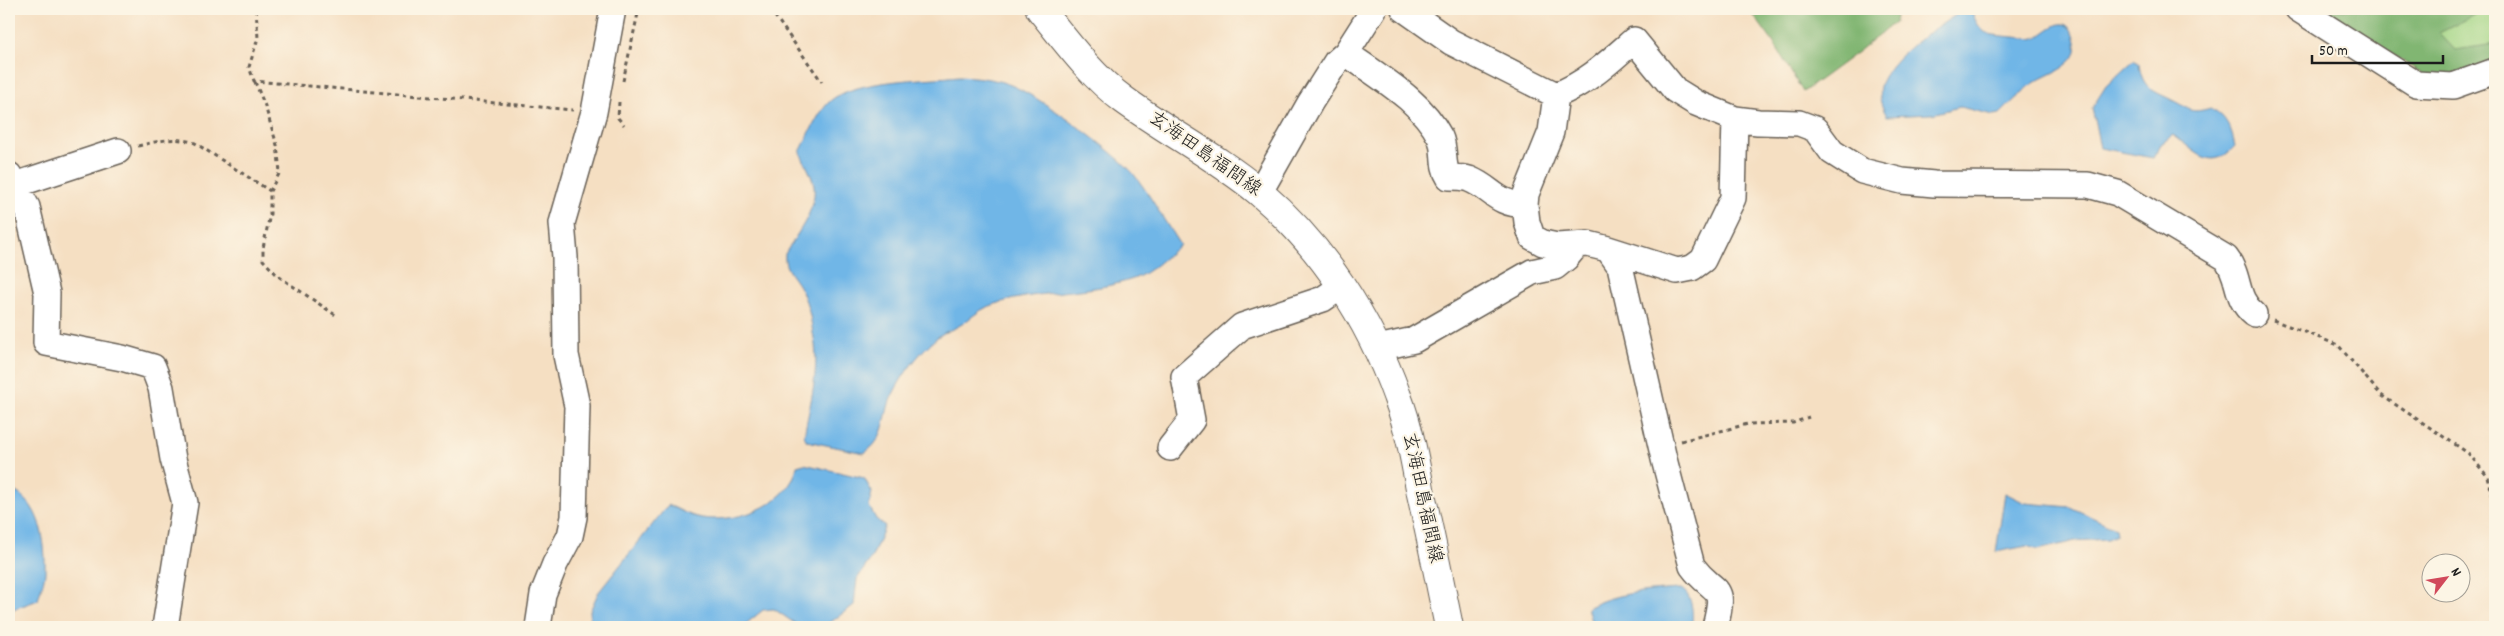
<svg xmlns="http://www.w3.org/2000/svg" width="2504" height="636" viewBox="0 0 2504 636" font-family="Dekko,'Klee One',sans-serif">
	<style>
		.green { fill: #a2d584; stroke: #5f7850 }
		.forest { fill: #81b672; stroke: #4e6947 }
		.water { fill: #70b6e7; stroke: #466982 }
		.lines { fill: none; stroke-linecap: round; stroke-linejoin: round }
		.minor-casing { stroke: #686056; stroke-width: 28 }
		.major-casing { stroke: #686056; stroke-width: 30 }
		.path { stroke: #686056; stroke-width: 3; stroke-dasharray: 4 4; stroke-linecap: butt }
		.minor { stroke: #fff; stroke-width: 25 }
		.major { stroke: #fff; stroke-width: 28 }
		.labels { text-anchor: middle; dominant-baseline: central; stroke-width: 4.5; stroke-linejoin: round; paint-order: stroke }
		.street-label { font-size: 19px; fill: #1c1c1c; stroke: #fcf5e5 }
	</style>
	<rect width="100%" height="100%" fill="#fcf5e5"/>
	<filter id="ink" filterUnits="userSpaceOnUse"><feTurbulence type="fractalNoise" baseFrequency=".02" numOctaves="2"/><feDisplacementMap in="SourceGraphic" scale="10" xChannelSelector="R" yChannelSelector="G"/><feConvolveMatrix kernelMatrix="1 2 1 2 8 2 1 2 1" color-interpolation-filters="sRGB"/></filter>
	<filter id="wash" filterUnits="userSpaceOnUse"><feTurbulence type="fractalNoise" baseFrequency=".0096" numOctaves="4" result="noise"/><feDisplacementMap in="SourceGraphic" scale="20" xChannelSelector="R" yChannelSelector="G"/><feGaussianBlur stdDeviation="1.12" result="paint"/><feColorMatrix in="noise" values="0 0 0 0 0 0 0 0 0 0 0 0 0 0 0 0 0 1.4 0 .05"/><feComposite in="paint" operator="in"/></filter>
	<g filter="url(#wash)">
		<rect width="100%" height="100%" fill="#f5dfc2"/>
		<path class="green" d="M2307 9H2495V64Z"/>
		<path class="forest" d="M1749 9H1897L1895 22 1859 51 1803 92 1773 42Z
			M2319 9H2487L2439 33 2455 50 2495 44V64L2431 79Z"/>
		<path class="water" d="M1965 9H1970C1983 37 1984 34 2013 37 2019 37 2029 40 2035 38 2048 33 2062 12 2073 33 2077 40 2078 51 2073 58 2064 71 2043 76 2031 85 2020 94 2010 104 2000 114L1993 115 1960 107 1932 114 1887 116C1881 106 1877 94 1881 83 1895 51 1938 27 1965 9Z
			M2134 60 2139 64C2142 90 2155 91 2174 101 2192 110 2189 114 2211 108 2227 117 2231 128 2235 146 2210 174 2195 150 2173 135L2161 144 2153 158 2100 148 2092 108 2106 86Z
			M959 76C975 77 992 78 1008 84 1037 94 1111 149 1132 172 1150 194 1164 221 1180 245 1166 256 1150 273 1133 279 1086 295 1034 289 987 307 978 311 971 318 962 324 955 329 945 331 939 336 919 352 903 374 892 396 883 415 887 439 864 453L807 441 804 436C810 403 821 367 813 333 811 319 808 304 802 292 796 278 783 270 785 254 797 233 820 207 813 181 810 171 804 162 800 152 809 135 816 116 829 102 853 79 926 80 959 76Z
			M804 464 864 478 872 492 869 506 876 519 885 526 872 557 857 579 854 605 824 627H800L774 609 763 610 742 627H590V611L598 593 668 505C676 508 684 513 693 516 728 527 791 507 797 466Z
			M9 489C41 500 46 543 45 573 44 582 40 591 38 600L11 610 9 609Z
			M2005 493 2025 503 2070 507 2115 528 2116 535 2108 539 2075 541 2038 550 2027 546 1996 552Z
			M1681 589C1693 595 1694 616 1691 627H1593L1587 608C1616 592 1649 591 1681 589Z"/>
	</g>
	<g filter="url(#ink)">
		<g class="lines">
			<defs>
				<path id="minor" d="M1404 9 1451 42 1556 95C1587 83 1609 62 1634 40L1675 90 1696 103 1735 119 1758 122 1799 123 1815 129 1832 152 1862 171 1902 181 1934 184 2088 185 2117 193 2226 258C2241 277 2234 298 2254 314
					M2298 9 2416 84 2453 86 2495 71
					M1346 53C1380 78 1420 99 1440 137 1446 150 1441 165 1449 177 1456 177 1463 177 1469 179 1492 188 1495 204 1525 205
					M1556 95 1551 132 1526 194 1525 205 1527 222 1532 237 1543 243 1557 246 1588 244 1608 249 1620 266 1664 459 1692 566C1714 596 1727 581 1715 627
					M9 175 27 207 47 293 46 343 122 358 153 367 161 388 173 459 185 503 165 627
					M15 185 118 151
					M1259 193 1310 103 1336 62 1346 53 1374 9
					M1608 249 1677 271 1692 268 1703 260 1733 198 1735 119
					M1378 348 1414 340 1532 272 1555 267 1566 258 1576 246
					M1170 448 1192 420 1184 377 1242 326 1323 299 1342 286
					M538 627 543 594 555 564 570 536 574 517 577 406 566 355 565 257 562 223 594 112 613 9"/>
				<path id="major" d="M1040 9C1065 40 1091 76 1124 100 1168 132 1217 157 1259 192 1322 246 1369 318 1397 396 1409 427 1415 461 1421 494 1431 538 1440 583 1449 627"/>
			</defs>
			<use href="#minor" class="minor-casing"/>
			<use href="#major" class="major-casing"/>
			<path class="path" d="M256 9 258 38 249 67 254 81 573 110
				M770 9 822 82
				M623 81 639 9
				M255 82 265 106 277 145 280 172 270 191V214L263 248V260L278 276 337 316
				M619 102 618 118 624 125
				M138 146C158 141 175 136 195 143L270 191
				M2273 320 2338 345 2381 395 2468 453 2488 477 2493 498 2495 522
				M1681 441 1748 424 1793 423 1809 417"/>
			<use href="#minor" class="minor"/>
			<use href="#major" class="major"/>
		</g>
	</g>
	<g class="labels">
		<g class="street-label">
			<text transform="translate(1204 155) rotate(35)">玄海田島福間線</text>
			<text transform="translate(1421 498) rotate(78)">玄海田島福間線</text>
		</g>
	</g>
	<rect width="2504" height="636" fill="none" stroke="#fcf5e5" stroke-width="30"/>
	<g transform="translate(2446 578) rotate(59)"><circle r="24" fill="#fcf5e5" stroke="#a29e95"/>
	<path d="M0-4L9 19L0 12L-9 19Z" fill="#d1495b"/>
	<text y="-8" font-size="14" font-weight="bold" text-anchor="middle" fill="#1c1c1c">N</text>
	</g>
	<path d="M2312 55v8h131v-8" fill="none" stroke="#1c1c1c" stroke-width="2.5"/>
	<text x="2319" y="55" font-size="15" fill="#1c1c1c" stroke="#fcf5e5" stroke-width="4" paint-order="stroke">50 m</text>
</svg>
